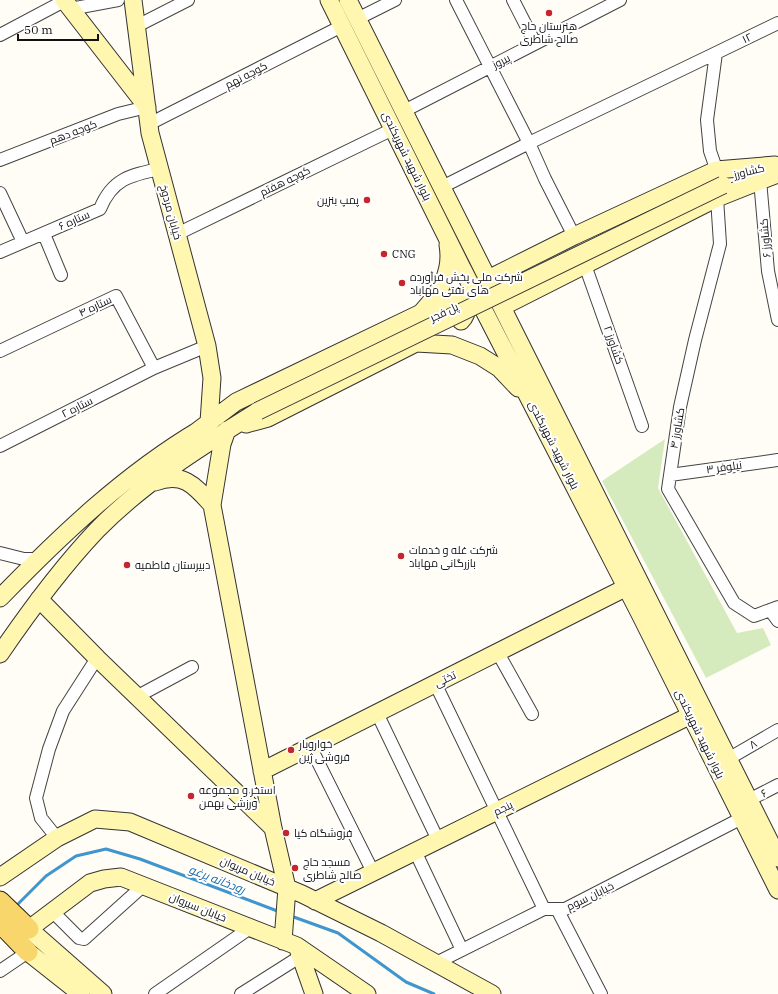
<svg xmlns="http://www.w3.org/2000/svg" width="778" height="994" viewBox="0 0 778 994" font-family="'IBM Plex Serif',Cairo,serif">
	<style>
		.green { fill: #d5ebbd }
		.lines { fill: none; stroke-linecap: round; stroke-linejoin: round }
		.stream { stroke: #3f96cf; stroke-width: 3 }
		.street-casing { stroke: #444; stroke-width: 14 }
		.secondary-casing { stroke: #333; stroke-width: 19 }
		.primary-casing { stroke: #222; stroke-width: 21 }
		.street { stroke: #fff; stroke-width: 12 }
		.secondary { stroke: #fff6b0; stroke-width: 17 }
		.primary { stroke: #f9d66b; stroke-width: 19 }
		.secondary-bridge-casing { stroke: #333; stroke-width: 19; stroke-linecap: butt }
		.secondary-bridge { stroke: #fff6b0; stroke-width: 17 }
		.poi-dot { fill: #c4262e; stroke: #fff; stroke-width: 1.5 }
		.labels { text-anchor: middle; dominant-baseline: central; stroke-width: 4; stroke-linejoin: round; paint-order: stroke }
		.poi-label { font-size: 11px; fill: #111; stroke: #fff; text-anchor: start }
		.street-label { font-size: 11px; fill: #111; stroke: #fff }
		.water-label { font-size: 12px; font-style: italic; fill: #1768a6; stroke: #fff }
	</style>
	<rect width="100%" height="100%" fill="#fffdf5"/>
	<path class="green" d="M665 439 658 488 737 633 763 628 771 645 706 678 602 481Z"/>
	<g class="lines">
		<path class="stream" d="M16 906 46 876 76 856 106 849 140 859 280 912
			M291 916 338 933 406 982 434 994"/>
		<defs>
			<path id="street" d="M513 0 535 43
				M70 9 118 0
				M357 19 395 0
				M137 26 188 0
				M0 35 64 1
				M716 53 778 23
				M404 111 620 0
				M149 124 342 26
				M0 160 118 114 147 107
				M760 180 768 271 778 320
				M442 187 529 143 456 0
				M0 193 23 242
				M717 198 720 244 695 340 680 407 668 489 734 603 754 616 778 607
				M44 234 61 275
				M177 234 393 129
				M574 236 545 179 529 143 716 53 707 120 710 151 719 177
				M0 252 100 209C112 179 130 175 160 169
				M585 265 642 426
				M0 351 116 296 154 368
				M0 446 154 368 207 346
				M670 475 778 460
				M0 553 24 559H38
				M770 610 778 621
				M498 653 532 714
				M435 683 544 909
				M138 696 192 667
				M377 713 438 840
				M310 746 373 872
				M728 759 778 730
				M749 800 778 785
				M57 838 41 818 36 798 49 749 63 711 97 658
				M415 851 462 950
				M557 909 601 994
				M53 912 79 938 84 939 144 885
				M436 963 544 909H565L742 818
				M0 971 28 952
				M155 994 250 928
				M241 994 301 956"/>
			<path id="secondary" d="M64 0 147 107
				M133 0 150 133 207 346 212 378 209 422
				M329 0 461 266 640 614 778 890
				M348 0 778 858
				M488 279 574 236 716 170 775 165
				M502 307 717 198 775 175
				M425 311C434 307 446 298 455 298 470 297 469 314 461 321
				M246 424 268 418 416 343 452 345 480 356 499 368 518 388
				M227 430 222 444 212 505 273 828 287 888 283 941
				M192 435 236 402 421 313C439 293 453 273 448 245
				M155 482C183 471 195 486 212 505
				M0 598C61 535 125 474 201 429
				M39 599 97 658 273 828
				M0 654C30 610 61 568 97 530 144 482 202 446 258 411
				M262 771 627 587
				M0 877 57 838 95 819 130 822 302 894 381 933 492 994
				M315 901 691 715
				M297 946 314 994
				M28 952 81 994
				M103 994 29 929 90 883 104 879 121 877 297 946 367 994"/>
			<path id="primary" d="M0 901 29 929
				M0 923 28 952"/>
		</defs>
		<use href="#street" class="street-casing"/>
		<use href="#secondary" class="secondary-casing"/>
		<use href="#primary" class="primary-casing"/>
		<use href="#street" class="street"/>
		<use href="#secondary" class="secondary"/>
		<use href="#primary" class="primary"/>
		<defs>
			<path id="secondary-bridge" d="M258 411 723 185"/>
		</defs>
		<use href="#secondary-bridge" class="secondary-bridge-casing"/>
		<use href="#secondary-bridge" class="secondary-bridge"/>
	</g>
	<g class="poi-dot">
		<circle cx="549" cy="13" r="4"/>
		<circle cx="367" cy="200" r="4"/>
		<circle cx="384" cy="254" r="4"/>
		<circle cx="402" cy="283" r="4"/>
		<circle cx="401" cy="556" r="4"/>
		<circle cx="127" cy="565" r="4"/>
		<circle cx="291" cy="750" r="4"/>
		<circle cx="191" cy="796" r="4"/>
		<circle cx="286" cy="833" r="4"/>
		<circle cx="295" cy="868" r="4"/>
	</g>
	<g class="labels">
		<g class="poi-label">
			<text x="549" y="26" text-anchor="middle">هنرستان حاج<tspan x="549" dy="13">صالح شاطری</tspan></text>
			<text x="359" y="200" text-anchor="end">پمپ بنزین</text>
			<text x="392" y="254">CNG</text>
			<text x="410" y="277">شرکت ملی پخش فرآورده<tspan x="410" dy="13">های نفتی مهاباد</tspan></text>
			<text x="409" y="550">شرکت غله و خدمات<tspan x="409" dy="13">بازرگانی مهاباد</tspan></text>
			<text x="135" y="565">دبیرستان فاطمیه</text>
			<text x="299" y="744">خواروبار<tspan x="299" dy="13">فروشی ژین</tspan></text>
			<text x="199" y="790">استخر و مجموعه<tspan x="199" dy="13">ورزشی بهمن</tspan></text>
			<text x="294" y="833">فروشگاه کیا</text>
			<text x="303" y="862">مسجد حاج<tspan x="303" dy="13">صالح شاطری</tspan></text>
		</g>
		<g class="street-label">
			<text transform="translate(747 38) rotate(-26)">۱۲</text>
			<text transform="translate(501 61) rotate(-27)">پیروز</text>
			<text transform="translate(246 75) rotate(-27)">کوچه نهم</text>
			<text transform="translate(73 132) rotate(-21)">کوچه دهم</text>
			<text transform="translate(407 156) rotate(64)">بلوار شهید شهریکندی</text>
			<text transform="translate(749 171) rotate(-14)">کشاورز</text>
			<text transform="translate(285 181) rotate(-26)">کوچه هفتم</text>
			<text transform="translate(171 212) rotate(75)">خیابان مردوخ</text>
			<text transform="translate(74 220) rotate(-24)">ستاره ۶</text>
			<text transform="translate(765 238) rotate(-95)">کشاورز ۶</text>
			<text transform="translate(95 306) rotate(-25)">ستاره ۴</text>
			<text transform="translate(444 312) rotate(-25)">پل فجر</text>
			<text transform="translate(614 345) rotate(71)">کشاورز ۲</text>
			<text transform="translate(77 407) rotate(-27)">ستاره ۲</text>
			<text transform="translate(677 428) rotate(-80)">کشاورز ۴</text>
			<text transform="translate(554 445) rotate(63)">بلوار شهید شهریکندی</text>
			<text transform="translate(724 467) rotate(-8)">نیلوفر ۳</text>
			<text transform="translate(445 679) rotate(-26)">تختی</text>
			<text transform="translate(700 734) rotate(64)">بلوار شهید شهریکندی</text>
			<text transform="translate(753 744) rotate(-30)">۸</text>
			<text transform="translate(764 793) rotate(-28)">۶</text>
			<text transform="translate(503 808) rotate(-26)">پنجم</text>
			<text transform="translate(248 871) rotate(23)">خیابان مریوان</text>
			<text transform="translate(590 896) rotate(-26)">خیابان سوم</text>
			<text transform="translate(198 907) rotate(22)">خیابان سیروان</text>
		</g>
		<g class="water-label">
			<text transform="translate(217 879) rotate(21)">رودخانه یرغو</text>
		</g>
	</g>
	<path d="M18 34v6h80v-6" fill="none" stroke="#111111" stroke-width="2"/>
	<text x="24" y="34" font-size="12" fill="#111111" stroke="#ffffff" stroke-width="3" paint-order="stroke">50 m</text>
</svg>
